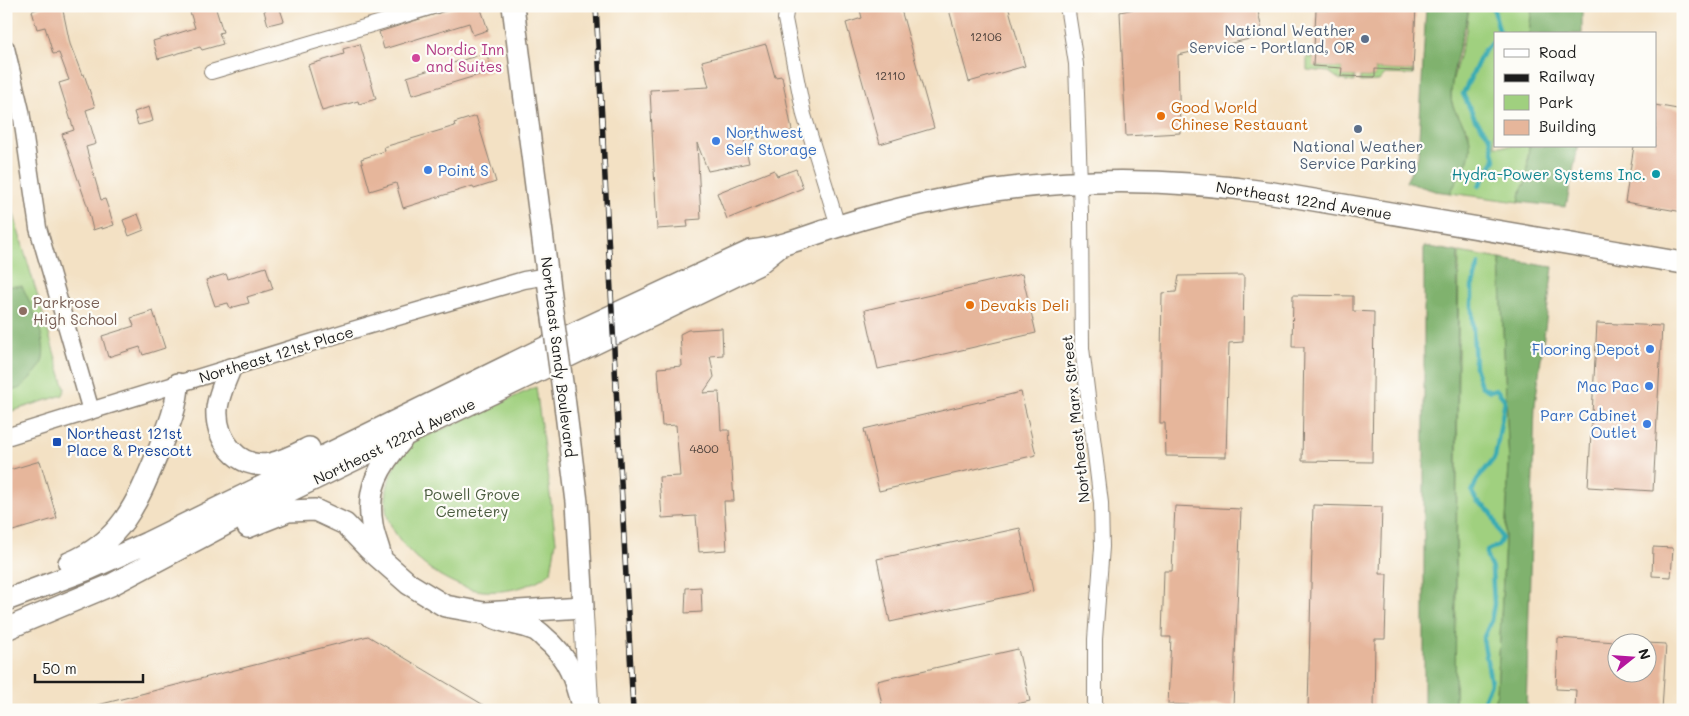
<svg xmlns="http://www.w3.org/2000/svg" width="1689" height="716" viewBox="0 0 1689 716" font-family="Mali,sans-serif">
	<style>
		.green { fill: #a0d07f; stroke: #5e764e }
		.forest { fill: #80b26e; stroke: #4e6745 }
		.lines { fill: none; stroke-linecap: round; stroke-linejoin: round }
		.stream { stroke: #39abb3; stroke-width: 4.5 }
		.building { fill: #e6b69b }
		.minor-casing { stroke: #887e70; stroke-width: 16 }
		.tertiary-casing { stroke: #887e70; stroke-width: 19 }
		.secondary-casing { stroke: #887e70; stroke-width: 21 }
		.primary-casing { stroke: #887e70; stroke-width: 24 }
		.minor { stroke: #fff; stroke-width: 14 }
		.tertiary { stroke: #fff; stroke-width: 16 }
		.secondary { stroke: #fff; stroke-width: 19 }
		.primary { stroke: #fff; stroke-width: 21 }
		.rail-casing { stroke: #1c1c1c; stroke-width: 5.5 }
		.rail { stroke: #fdfcf7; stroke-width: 4; stroke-dasharray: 11; stroke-linecap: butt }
		.primary-bridge-casing { stroke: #887e70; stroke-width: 24; stroke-linecap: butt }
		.primary-bridge { stroke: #fff; stroke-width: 21 }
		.service-dot { fill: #5c6f8a; stroke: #fdfcf7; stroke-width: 2 }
		.hotel-dot { fill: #d1479c; stroke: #fdfcf7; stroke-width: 2 }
		.food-dot { fill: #e8710a; stroke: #fdfcf7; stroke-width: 2 }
		.shop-dot { fill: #3f7fe0; stroke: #fdfcf7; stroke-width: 2 }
		.culture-dot { fill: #0f9aa8; stroke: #fdfcf7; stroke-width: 2 }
		.education-dot { fill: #8d6e63; stroke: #fdfcf7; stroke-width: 2 }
		.transit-dot { fill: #1a4fb4; stroke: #fdfcf7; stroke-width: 2 }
		.labels { text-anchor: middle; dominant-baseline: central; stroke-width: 4.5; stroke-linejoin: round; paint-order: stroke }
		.number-label { font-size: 12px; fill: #4e423c }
		.service-label { font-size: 15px; fill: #4e5e75; stroke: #fdfcf7; text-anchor: end }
		.hotel-label { font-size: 15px; fill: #b23c85; stroke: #fdfcf7; text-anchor: start }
		.food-label { font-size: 15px; fill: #c56008; stroke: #fdfcf7; text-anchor: start }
		.shop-label { font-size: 15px; fill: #366cbe; stroke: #fdfcf7; text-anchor: end }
		.culture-label { font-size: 15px; fill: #0d838f; stroke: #fdfcf7; text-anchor: end }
		.street-label { font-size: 15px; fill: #1c1c1c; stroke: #fdfcf7 }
		.education-label { font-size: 15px; fill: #785e54; stroke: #fdfcf7; text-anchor: start }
		.transit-label { font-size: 15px; fill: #164399; stroke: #fdfcf7; text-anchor: start }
		.park-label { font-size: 15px; fill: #4a5b3f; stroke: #fdfcf7 }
	</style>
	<rect width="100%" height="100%" fill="#fdfcf7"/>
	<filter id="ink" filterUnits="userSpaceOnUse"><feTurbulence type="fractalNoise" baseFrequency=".02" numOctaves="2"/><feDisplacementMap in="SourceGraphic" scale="10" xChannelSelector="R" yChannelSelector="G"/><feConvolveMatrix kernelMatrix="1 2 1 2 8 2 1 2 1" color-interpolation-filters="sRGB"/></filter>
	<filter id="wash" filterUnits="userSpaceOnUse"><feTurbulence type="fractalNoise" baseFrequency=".0096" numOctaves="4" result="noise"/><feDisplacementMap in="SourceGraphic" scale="20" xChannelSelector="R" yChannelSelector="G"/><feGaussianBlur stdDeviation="1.12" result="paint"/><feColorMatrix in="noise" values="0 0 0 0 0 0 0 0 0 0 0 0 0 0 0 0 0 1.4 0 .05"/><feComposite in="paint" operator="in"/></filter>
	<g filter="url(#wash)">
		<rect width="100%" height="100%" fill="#f3e1c4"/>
		<path class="green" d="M1469 6H1532L1529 34H1495V146H1529L1526 183 1522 188 1519 202 1450 193 1468 160 1469 132 1455 111 1451 99 1452 82 1466 31Z
			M1307 57 1314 58V66L1342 68V76H1355L1354 82 1340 80 1329 72 1307 70Z
			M1375 69 1413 71V75L1385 74 1379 81 1360 82V77H1375Z
			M6 147 12 207 19 233 65 389 63 395 6 413Z
			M1459 252 1500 259 1509 465 1497 693 1492 710H1455Z
			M536 387 556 541 551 572C532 587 507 593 483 591 447 588 397 551 387 515 384 503 387 485 391 474 395 465 401 451 409 445 417 438 433 434 443 429 474 415 505 401 536 387Z"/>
		<path class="forest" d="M1426 6H1469C1465 36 1451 66 1451 96 1451 105 1456 113 1461 120 1481 149 1465 167 1450 193L1435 191 1406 182 1418 157Z
			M1532 6H1582V34H1529Z
			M1529 146H1578L1566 207 1519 202 1522 188 1526 183Z
			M1424 246 1458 252 1455 710H1424Z
			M1500 259 1553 267 1535 405 1526 710H1492L1497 693 1509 465Z
			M6 286H22C31 304 49 342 42 362 39 371 26 382 19 389L6 391Z"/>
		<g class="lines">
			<path class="stream" d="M1493 6 1500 34
				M1479 186 1495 160 1490 137 1475 119 1463 94 1484 50 1495 40
				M1479 264 1472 287V310L1475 367 1481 386 1490 391 1496 389 1505 400 1495 457 1477 480 1472 492 1477 501 1491 512 1502 538 1498 546 1487 550V558L1492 569 1494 604 1491 621 1483 639 1491 683 1480 710"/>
		</g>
		<g id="blocks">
			<path class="building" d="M46 6H62L70 44 82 75 84 74 95 107 86 110 96 144 86 147 101 200 105 199 114 225 102 229V227L93 230 87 205 62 134 74 130 59 83 69 80 59 53 53 54 45 27 37 29 32 11Z
				M209 6H215L223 32 219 33 223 44 202 50 200 47 158 59 153 41 195 28 190 12Z
				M265 6H279L284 21 268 25 264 11 266 10Z
				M461 6H480L488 30 473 35 469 23 384 49 379 32Z
				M859 6H900L934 128 880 144 846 23 862 18Z
				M948 6H1008L1025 66 969 82Z
				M1147 6H1257L1263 36 1178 55 1180 133 1126 136 1120 12Z
				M1372 6H1416L1413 71 1375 69V77L1341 76 1342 68 1313 66 1316 10H1329V7L1372 9Z
				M360 44 376 99 359 104 358 101 322 111 308 65 344 54 343 49Z
				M766 44 775 77 782 76 792 131 744 140 749 163 708 171 697 143 701 219 687 220 688 227 657 229 650 90 709 87 702 61Z
				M486 53 492 71 412 95 407 77Z
				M1655 105 1683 110V212L1625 202 1634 146H1655Z
				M149 107 153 121 138 125 134 112Z
				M476 116 496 182 474 189 473 186 403 208 396 183 370 191 361 159 385 151 384 147 455 126 454 123Z
				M796 169 803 188 727 219 717 193 774 170 777 176Z
				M138 214 144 230 129 236 123 220Z
				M266 267 273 289 247 297 249 303 230 308 228 303 215 306 206 280 226 274 228 279Z
				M1022 274 1036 333 878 369 865 310Z
				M1244 275 1243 342 1229 343 1226 457 1166 456 1165 423H1160L1162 293 1176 292 1179 276Z
				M1293 295 1353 296V311L1374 312 1372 462 1302 461 1304 347H1292Z
				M153 311 165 348 143 355 140 347 108 357 102 336 134 326 131 318Z
				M1597 323 1662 326 1653 491 1588 487Z
				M722 328 723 355 710 356 714 377 703 393 719 392 721 430H729L734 501H724L727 550 699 552 696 516 662 518 659 477 680 476 676 425 662 426 658 368 682 366 680 334 688 330Z
				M1021 392 1036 455 879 491 864 429Z
				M40 461 57 518 6 533V471Z
				M1313 505 1382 507 1380 574H1387L1385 639H1375L1374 710 1308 708Z
				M1175 506 1241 509 1233 707 1168 704 1171 637H1162L1164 571H1172Z
				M1020 528 1033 591 890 622 877 559Z
				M1653 547 1673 548 1671 577 1652 576Z
				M701 587 702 612 685 613 686 588Z
				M368 636 492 710H94V706Z
				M1558 638 1616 642V674H1646V643L1666 644 1662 710H1575L1576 690 1556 689Z
				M1018 649 1030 701 989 710H883L877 681Z"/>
		</g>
	</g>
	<g filter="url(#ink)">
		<use href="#blocks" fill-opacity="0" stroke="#887e70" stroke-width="1"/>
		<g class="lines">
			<defs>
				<path id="minor" d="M787 6 785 19 804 115 838 226
					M1067 6 1076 64 1081 213 1082 348 1101 503 1102 547 1095 639V710
					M211 72 436 6"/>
				<path id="tertiary" d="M6 48 21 111 38 228 91 411
					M6 437 346 332 524 280 548 276"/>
				<path id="secondary" d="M583 607 589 710"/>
				<path id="primary" d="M513 6 552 311
					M230 369C225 381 218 396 217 409 215 439 238 470 270 464 284 461 297 454 309 448
					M248 527 288 511 315 510 345 524 368 548 409 584 445 606 484 613 583 607 577 502 564 397
					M381 558C379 547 373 535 372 524 366 489 379 466 401 441
					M69 563C123 541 138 500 159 450 168 428 177 408 178 384
					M6 600 89 569 147 543 577 332 751 251C783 247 808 236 839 226 867 217 897 209 926 203 1039 177 1159 176 1273 193L1683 263
					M491 616C507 624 519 623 533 629 537 630 542 635 545 638 569 657 576 682 583 710
					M6 629 111 585 277 497 757 265 779 247"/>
			</defs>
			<use href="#minor" class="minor-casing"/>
			<use href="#tertiary" class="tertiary-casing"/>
			<use href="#secondary" class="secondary-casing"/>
			<use href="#primary" class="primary-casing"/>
			<use href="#minor" class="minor"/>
			<use href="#tertiary" class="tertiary"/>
			<use href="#secondary" class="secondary"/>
			<use href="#primary" class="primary"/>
			<defs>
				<path id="rail" d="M596 6 633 710"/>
			</defs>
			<use href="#rail" class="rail-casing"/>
			<use href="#rail" class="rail"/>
			<defs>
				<path id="primary-bridge" d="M552 311 564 397"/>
			</defs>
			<use href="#primary-bridge" class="primary-bridge-casing"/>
			<use href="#primary-bridge" class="primary-bridge"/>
		</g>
	</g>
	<g class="service-dot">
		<circle cx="1365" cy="39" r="5"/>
		<circle cx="1358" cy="129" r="5"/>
	</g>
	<circle class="hotel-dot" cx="416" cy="58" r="5"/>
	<g class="food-dot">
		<circle cx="1161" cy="116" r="5"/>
		<circle cx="970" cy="305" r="5"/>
	</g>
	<g class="shop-dot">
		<circle cx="716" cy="141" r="5"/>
		<circle cx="428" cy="170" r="5"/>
		<circle cx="1650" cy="349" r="5"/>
		<circle cx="1649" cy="386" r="5"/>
		<circle cx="1647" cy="424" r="5"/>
	</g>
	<circle class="culture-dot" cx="1656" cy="174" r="5"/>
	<circle class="education-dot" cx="23" cy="311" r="5"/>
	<rect class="transit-dot" x="52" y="437" width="10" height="10" rx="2.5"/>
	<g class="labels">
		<g class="number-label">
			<text x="986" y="36">12106</text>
			<text x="890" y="75">12110</text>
			<text x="704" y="448">4800</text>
		</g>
		<g class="service-label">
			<text x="1355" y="30">National Weather<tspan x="1355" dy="17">Service - Portland, OR</tspan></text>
			<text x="1358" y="146" text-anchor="middle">National Weather<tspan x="1358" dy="17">Service Parking</tspan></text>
		</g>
		<g class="hotel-label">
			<text x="426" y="49">Nordic Inn<tspan x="426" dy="17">and Suites</tspan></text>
		</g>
		<g class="food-label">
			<text x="1171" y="107">Good World<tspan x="1171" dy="17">Chinese Restauant</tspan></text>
			<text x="980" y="305">Devakis Deli</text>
		</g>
		<g class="shop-label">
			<text x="726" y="132" text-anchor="start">Northwest<tspan x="726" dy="17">Self Storage</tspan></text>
			<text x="438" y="170" text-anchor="start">Point S</text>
			<text x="1640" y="349">Flooring Depot</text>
			<text x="1639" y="386">Mac Pac</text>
			<text x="1637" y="415">Parr Cabinet<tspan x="1637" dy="17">Outlet</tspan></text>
		</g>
		<g class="culture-label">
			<text x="1646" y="174">Hydra-Power Systems Inc.</text>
		</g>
		<g class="street-label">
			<text transform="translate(1304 200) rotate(9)">Northeast 122nd Avenue</text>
			<text transform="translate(276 354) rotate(-17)">Northeast 121st Place</text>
			<text transform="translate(559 357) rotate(83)">Northeast Sandy Boulevard</text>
			<text transform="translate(1075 419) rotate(-96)">Northeast Marx Street</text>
			<text transform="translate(394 441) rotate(-26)">Northeast 122nd Avenue</text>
		</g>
		<g class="education-label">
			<text x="33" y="302">Parkrose<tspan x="33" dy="17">High School</tspan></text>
		</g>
		<g class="transit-label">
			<text x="67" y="433">Northeast 121st<tspan x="67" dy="17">Place &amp; Prescott</tspan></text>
		</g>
		<g class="park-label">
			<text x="472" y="494">Powell Grove<tspan x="472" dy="17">Cemetery</tspan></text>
		</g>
	</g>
	<rect width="1689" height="716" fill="none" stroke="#fdfcf7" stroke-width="25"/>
	<rect x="1494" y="32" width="162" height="115" fill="#fdfcf7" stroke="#a3a29f"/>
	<rect x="1504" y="49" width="25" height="8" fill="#ffffff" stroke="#a3a29f"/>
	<text x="1539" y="58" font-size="15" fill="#1c1c1c">Road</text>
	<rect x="1504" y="74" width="25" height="8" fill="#1c1c1c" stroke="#a3a29f"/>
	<text x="1539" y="82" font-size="15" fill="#1c1c1c">Railway</text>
	<rect x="1504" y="95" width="25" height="15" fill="#a0d07f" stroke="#a3a29f"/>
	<text x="1539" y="108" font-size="15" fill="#1c1c1c">Park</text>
	<rect x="1504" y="120" width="25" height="15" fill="#e6b69b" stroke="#a3a29f"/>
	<text x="1539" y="132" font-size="15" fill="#1c1c1c">Building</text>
	<g transform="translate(1632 658) rotate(73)"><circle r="24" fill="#fdfcf7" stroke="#a3a29f"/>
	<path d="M0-4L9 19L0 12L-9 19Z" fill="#b5179e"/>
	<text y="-8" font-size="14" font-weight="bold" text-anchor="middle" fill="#1c1c1c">N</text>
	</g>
	<path d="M35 674v8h108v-8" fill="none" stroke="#1c1c1c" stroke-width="2.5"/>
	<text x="42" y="674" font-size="15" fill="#1c1c1c" stroke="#fdfcf7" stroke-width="4" paint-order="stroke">50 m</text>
</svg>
